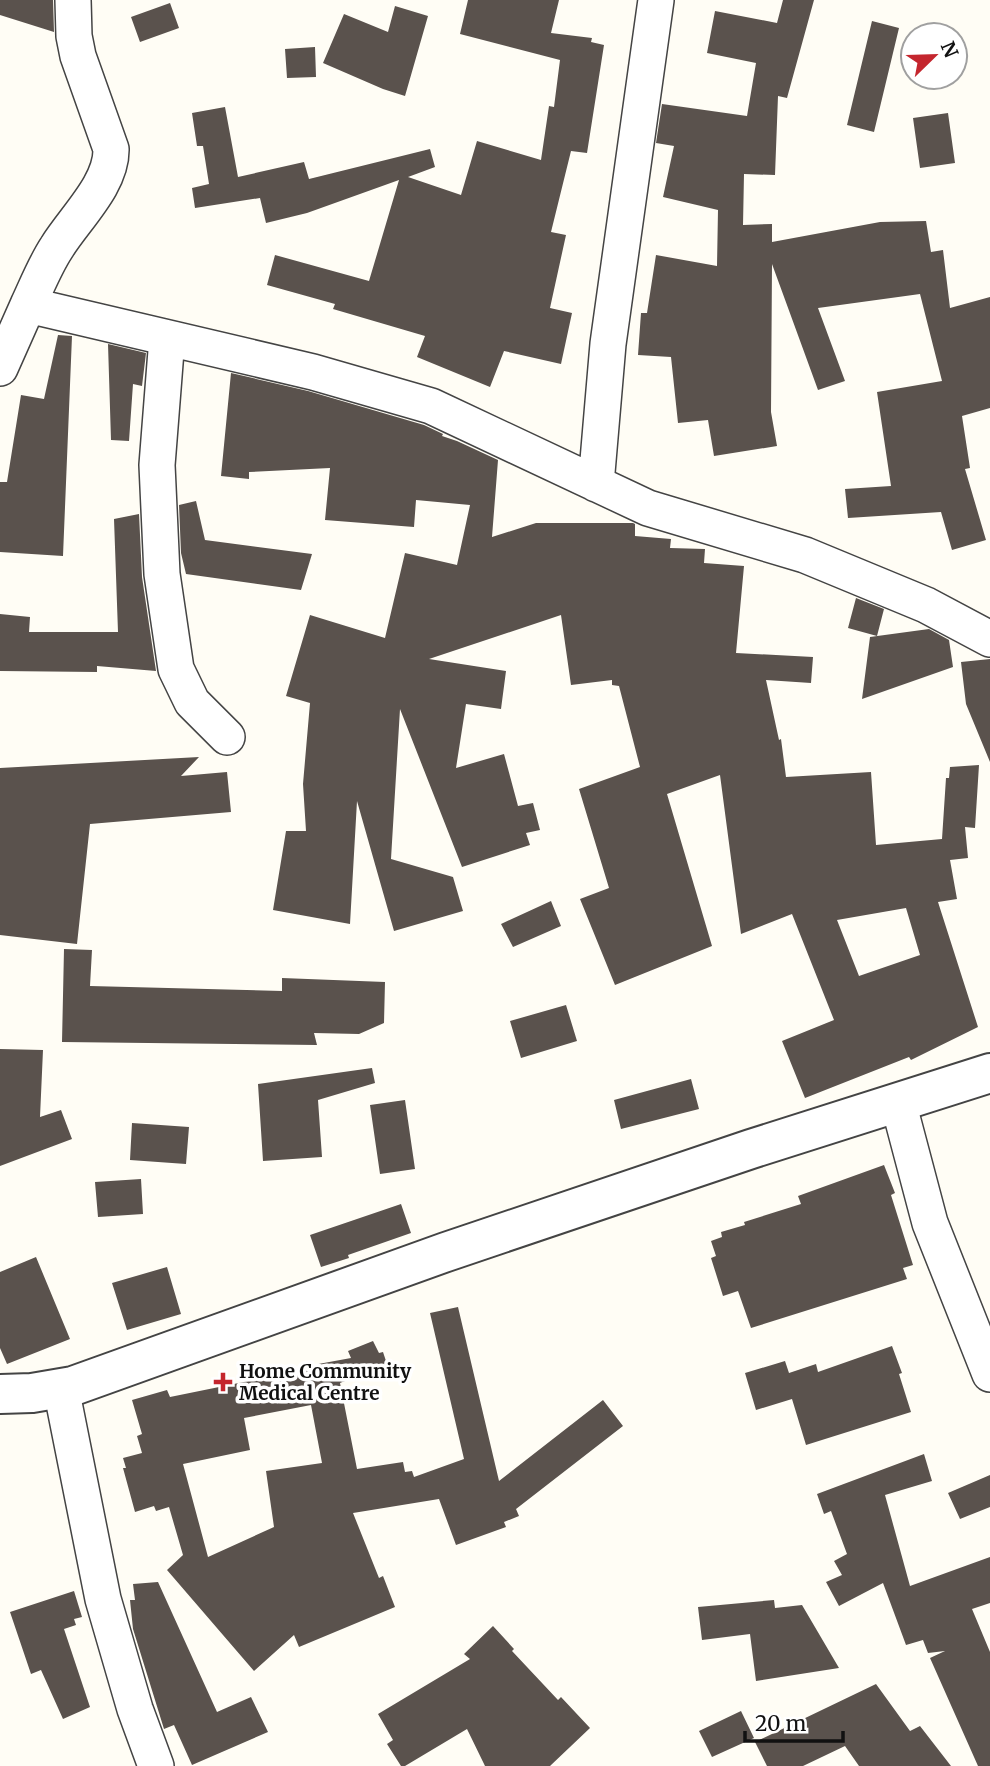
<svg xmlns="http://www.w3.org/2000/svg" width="990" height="1766" viewBox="0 0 990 1766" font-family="Merriweather,serif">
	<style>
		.building { fill: #5a524d; fill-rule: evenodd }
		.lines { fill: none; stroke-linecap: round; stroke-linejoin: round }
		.minor-casing { stroke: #444; stroke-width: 38 }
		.tertiary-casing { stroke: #444; stroke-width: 42 }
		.minor { stroke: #fff; stroke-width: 35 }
		.tertiary { stroke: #fff; stroke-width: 38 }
		.poi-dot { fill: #c4262e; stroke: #fff; stroke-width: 2.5 }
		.labels { text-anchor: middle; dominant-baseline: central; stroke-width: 7; stroke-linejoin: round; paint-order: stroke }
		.poi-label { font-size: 19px; font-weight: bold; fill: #111; stroke: #fff; text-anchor: start }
	</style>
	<rect width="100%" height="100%" fill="#fffdf5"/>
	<path class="building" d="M0 0H53L54 32 0 15Z
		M468 0H559L551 33 592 38 591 42 604 45 587 153 571 151 551 232 566 235 550 308 572 313 561 364 504 351 490 387 417 357 425 336 333 309 335 304 267 285 275 255 369 281 399 180 307 213 266 223 260 198 195 208 192 188 209 184 203 146H197L192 113 225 107 238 177 304 162 309 179 430 149 435 167 408 177 461 195 477 141 541 160 549 106 554 107 560 60 460 34Z
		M783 0H814L787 98 778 96 775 175 744 174 743 225 772 224V242L880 222 926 221 931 252 943 250 950 308 990 297V408L962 416 970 468 965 469 986 540 952 550 941 512 848 518 845 489 891 486 877 392 942 381 920 294 818 308 845 381 818 390 772 264 771 412 777 446 714 456 708 420 678 423 671 357 638 355 641 313H647L656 255 717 266 718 210 663 197 674 146 656 143 662 104 747 116 756 63 707 53 715 11 777 23Z
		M170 3 179 28 140 42 131 17Z
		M395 6 428 16 405 96 383 89 323 63 344 14 388 32Z
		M872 21 899 28 874 132 847 125Z
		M315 47 316 77 287 78 285 49Z
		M948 113 955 163 920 168 913 118Z
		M58 335 72 336 63 556 0 552V482H7L21 395 44 399Z
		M108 344 146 353 142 386 133 384 129 441 111 440Z
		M231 373 308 391 424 425 443 434 442 436 457 441 498 460 492 537 536 523H633L635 524V536L671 539 670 548 705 549 704 563 744 566 736 653 813 657 811 683 766 680 779 740 781 739 786 777 871 772 876 845 942 839 946 778H949L950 767 979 765 975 828 965 827 968 858 950 860 957 899 938 902 978 1027 911 1060 909 1057 805 1098 782 1041 834 1020 792 914 741 934 720 775 667 794 712 946 615 985 580 899 609 888 579 789 640 767 619 686 612 685V680L571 685 561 615 429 659 506 671 501 709 466 704 456 768 504 754 518 806 533 803 540 830 526 833 530 845 462 867 400 709 391 859 453 877 463 911 394 931 357 801 350 924 273 910 286 831H306L303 784 310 703 286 696 310 615 385 638 405 553 457 565 470 505 416 500 414 527 325 520 330 468 249 472V479L221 476ZM906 908 920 955 859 976 837 920Z
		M196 501 205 540 312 554 301 590 186 574 181 553 179 505Z
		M139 514 142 577 156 671 97 666V672L0 671V614L30 617 29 632H118L114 519Z
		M856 598 884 609 877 636 848 628Z
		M929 629 949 640 953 667 862 699 870 637Z
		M990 659V762L966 704 961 662Z
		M199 757 181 776 227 772 231 812 90 824 77 944 0 935V768Z
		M551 901 561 926 513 947 501 924Z
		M64 949 92 950 90 986 282 991V978L385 982 384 1023 359 1034 314 1033 317 1045 62 1042Z
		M566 1005 577 1041 521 1058 510 1021Z
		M0 1049 43 1050 40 1117 61 1110 72 1139 0 1166Z
		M372 1068 375 1083 318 1100 322 1157 263 1161 258 1084Z
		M691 1079 699 1109 621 1129 614 1100Z
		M405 1100 415 1169 380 1174 370 1105Z
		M132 1123 189 1127 186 1164 130 1160Z
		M884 1165 895 1193 891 1195 913 1265 903 1268 907 1279 751 1328 738 1291 723 1296 711 1258 716 1256 711 1241 722 1237 721 1232 745 1225 744 1222 801 1204 798 1196Z
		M141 1179 143 1214 98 1217 95 1182Z
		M401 1204 411 1233 348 1255 349 1258 321 1267 310 1235Z
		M36 1257 70 1339 7 1364 0 1348V1272Z
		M167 1267 181 1314 127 1330 112 1283Z
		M458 1307 499 1481 603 1400 623 1426 516 1509 519 1516 504 1522 506 1527 456 1545 439 1499 353 1513 379 1578 383 1576 395 1607 299 1647 294 1635 254 1671 167 1570 183 1555 169 1507 156 1511 154 1506 135 1512 123 1468H126L123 1458 142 1453 137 1436 142 1434 132 1400 167 1390 170 1397 264 1378V1374L351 1358 348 1351 373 1341 379 1353 383 1352 387 1364 340 1383 357 1469 403 1462 405 1472 412 1471 414 1477 464 1459 430 1313ZM311 1405 322 1463 266 1471 274 1527 208 1557 183 1464 250 1450 244 1418Z
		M892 1346 902 1373 899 1374 911 1412 806 1445 792 1399 756 1410 745 1373 785 1361 789 1373 816 1364 818 1372Z
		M924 1454 932 1481 885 1495 910 1586 990 1557V1603L972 1609 990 1652V1766H978L930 1658 945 1651 928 1653 923 1640 906 1645 883 1583 839 1606 826 1582 842 1575 834 1561 847 1554 831 1511 824 1514 817 1494Z
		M990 1475V1507L960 1519 948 1493Z
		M158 1582 217 1712 251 1697 268 1732 192 1765 174 1725 164 1729 133 1629 130 1600H135L133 1584Z
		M74 1591 82 1617 74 1619 76 1625 64 1629 90 1707 63 1719 41 1670 31 1674 10 1612Z
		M774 1600 775 1608 802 1605 839 1668 756 1681 750 1634 702 1640 698 1607Z
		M493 1626 514 1649 512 1651 558 1700 561 1697 590 1728 550 1766H485L467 1729 405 1766H401L387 1744 393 1740 378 1714 470 1659 464 1654Z
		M876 1684 910 1731 920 1726 951 1766H859L845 1746 803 1766H767L755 1742Z
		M741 1711 754 1738 712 1757 699 1731Z"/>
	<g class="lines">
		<defs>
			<path id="minor" d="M28 305C37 286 45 265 57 247 75 218 112 184 111 149L78 56 74 36 73 0
				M167 338 157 465 162 574 176 669 192 702 227 737
				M0 368 28 305 313 372 431 406 648 508 805 555 926 605 990 639
				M596 484 608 344 656 0
				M898 1102 930 1223 990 1374
				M61 1388 103 1599 135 1709 156 1766"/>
			<path id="tertiary" d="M0 1394 32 1393 73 1386 446 1252 751 1149 990 1073"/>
		</defs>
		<use href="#minor" class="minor-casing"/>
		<use href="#tertiary" class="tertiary-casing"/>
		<use href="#minor" class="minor"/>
		<use href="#tertiary" class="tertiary"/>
	</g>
	<path class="poi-dot" d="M219.5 1371.5h7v7h7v7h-7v7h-7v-7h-7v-7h7z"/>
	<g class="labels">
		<g class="poi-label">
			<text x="239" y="1371">Home Community<tspan x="239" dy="22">Medical Centre</tspan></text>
		</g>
	</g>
	<g transform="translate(934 56) rotate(67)"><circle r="33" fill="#ffffff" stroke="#a0a0a0" stroke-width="2"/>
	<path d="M0-5L12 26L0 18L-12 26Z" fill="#c4262e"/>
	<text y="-10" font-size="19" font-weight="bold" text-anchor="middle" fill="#111111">N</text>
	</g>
	<path d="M745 1731v10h98v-10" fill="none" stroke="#111111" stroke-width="3.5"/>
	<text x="755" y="1731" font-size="21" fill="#111111" stroke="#ffffff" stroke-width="5" paint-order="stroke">20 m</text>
</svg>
